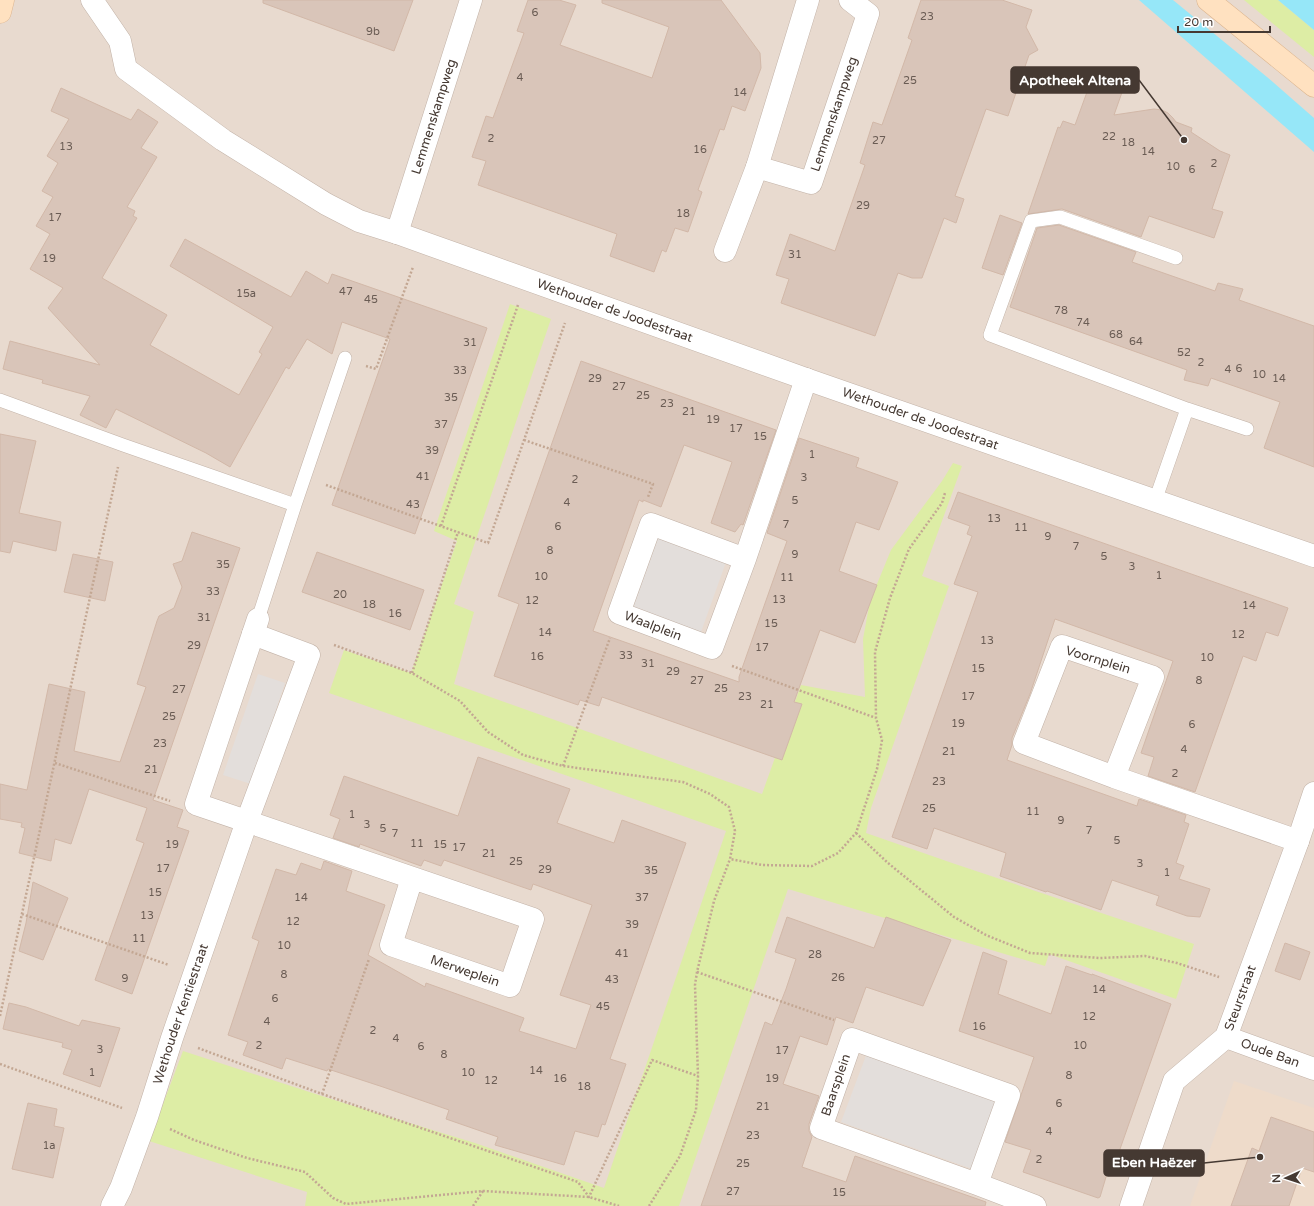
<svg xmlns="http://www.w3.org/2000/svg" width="1314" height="1206" viewBox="0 0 1314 1206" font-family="'Varela Round',sans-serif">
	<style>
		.residential { fill: #e8dacf }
		.education { fill: #eedbca }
		.green { fill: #ddeda5 }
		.parking { fill: #e3dedb }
		.water { fill: #96e7f8 }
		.building { fill: #d9c5b9; stroke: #d2b8a8 }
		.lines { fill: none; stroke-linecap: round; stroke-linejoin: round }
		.lane-casing { stroke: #c2b2a7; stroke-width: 14 }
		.street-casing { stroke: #c2b2a7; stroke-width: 23 }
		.secondary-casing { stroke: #dcb58e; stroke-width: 23 }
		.path { stroke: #c3a793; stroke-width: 2.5; stroke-dasharray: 2 2; stroke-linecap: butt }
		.lane { stroke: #fff; stroke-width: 13 }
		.street { stroke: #fff; stroke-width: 22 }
		.secondary { stroke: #ffe1c0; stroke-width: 22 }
		.labels { text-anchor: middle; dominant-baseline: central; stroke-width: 4; stroke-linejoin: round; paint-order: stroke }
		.number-label { font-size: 11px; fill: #6a5c54 }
		.street-label { font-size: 13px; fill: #453932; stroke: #fff }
		.leader { fill: none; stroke: #453932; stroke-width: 1.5 }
		.callout-dot { fill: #453932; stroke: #fff; stroke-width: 1.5 }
		.callout { fill: #453932; stroke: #453932; stroke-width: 1.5 }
		.callout-label { font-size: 14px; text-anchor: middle; font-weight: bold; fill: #fff }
	</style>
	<rect width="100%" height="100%" fill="#f3eae2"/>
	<path class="residential" d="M0 0H1314V1206H0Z"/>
	<path class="education" d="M1234 1081 1314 1108V1206H1190Z"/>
	<path class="green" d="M1244 0H1278L1314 30V57Z
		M510 304 551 319 454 604 474 612 454 684 762 794 801 685 865 697 863 639 870 601 891 550 942 481 953 463 962 466 922 576 949 586 871 808 866 833 955 864 1194 944 1176 999 1049 954 1045 966 788 889 679 1206H305L307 1192 149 1141 183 1051 331 1099 475 1143 604 1188 726 831 329 693 344 650 411 673 457 541 434 531Z"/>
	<path class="parking" d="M658 538 726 562 701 632 633 608Z
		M258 674 285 683 251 784 223 775Z
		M867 1053 997 1101 972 1169 841 1122Z"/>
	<path class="water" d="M1139 0H1173L1267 77 1314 118V152Z
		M1278 0H1314V30Z"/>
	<path class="building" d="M263 0H413L394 51 263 3Z
		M528 0H559L576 5 560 45 652 78 669 27 602 3V0H721L760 53 761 68 745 111 732 106 724 130 720 129 698 190 702 192 688 232 675 228 666 252 662 250 654 272 610 256 617 234 478 185 486 161 472 157 486 116 493 118 524 33 517 31Z
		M921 0H1002L1032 10 1026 27 1038 50 1029 55 1008 116 986 109 955 196 964 199 956 223 944 218 922 278H912L898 273 875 336 781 303 789 279 776 275 790 234 835 251 865 165 860 163 873 122 882 125 912 40 908 38Z
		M1095 70 1126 81 1114 115 1154 109 1162 110 1168 113 1173 118 1176 122 1192 128 1191 132 1220 151 1230 155 1212 209 1223 212 1214 238 1149 216 1141 237 1062 209 1028 214 1058 127 1060 128 1063 121 1075 125Z
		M61 88 131 120 138 109 158 122 141 148 157 157 127 207 135 211 133 216 137 218 102 278 167 315 150 345 239 395 262 354 259 352 273 327 170 266 185 239 291 297 306 271 328 284 332 274 487 328 415 534 332 505 390 339 342 322 332 354 307 339 289 369 286 367 230 467 206 453 116 409 106 428 80 415 90 396 42 383 43 380 3 369 10 341 100 365 48 308 63 288 30 269 50 234 36 226 53 197 42 191 58 163 47 156 69 119 51 111Z
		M1000 215 1022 223 1003 275 982 268Z
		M1059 225 1136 252 1132 262 1215 291 1218 283 1243 289 1239 300 1314 326V467L1264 448 1280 402 1211 378 1208 386 1184 380 1187 370 1010 307 1037 228Z
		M581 361 776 430 743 525 741 524 735 532 711 523 732 462 684 445 661 507 643 500V502L639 500 593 631 739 682V677L787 541 767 533 799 438 859 458 856 467 898 482 879 530 856 522 839 571 877 585 855 643 820 630 794 702 802 704 782 760 602 697 599 706 580 700 578 705 494 676 519 604 498 596Z
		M0 434 36 441 19 513 61 522 56 551 13 541 10 553 0 551Z
		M958 492 1288 608 1278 636 1266 632 1256 661 1243 656 1195 792 1148 776 1154 757 1141 753 1173 661 1055 619 1030 694 1012 738V745L1007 760 1137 806 1139 799 1186 815 1184 822 1189 824 1176 863 1184 866 1179 879 1210 889 1200 917 1187 916 1156 905 1159 896 1112 880 1101 910 1047 891 1046 892 1000 876 1006 853 934 828 927 849 892 837 978 592 954 584 972 536 967 534 970 526 948 518Z
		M192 532 240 548 153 800 183 810 177 827 189 831 132 994 95 980 144 843 136 840 147 808 89 789 71 844 55 839 51 861 19 853 25 828 21 827 22 823 0 819V784L27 790 49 684 85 692 74 751 120 762 146 687 137 684 157 621 159 616 174 608 182 587 173 564 182 561Z
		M317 552 424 590 410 630 302 592Z
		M73 554 113 562 105 601 64 592Z
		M478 757 570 789 557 823 614 843 622 820 686 843 610 1059 626 1064 605 1125 602 1124 598 1137 575 1131 564 1165 495 1145 498 1137 446 1119 449 1110 383 1087 328 1069 327 1071 286 1058 282 1069 243 1055 248 1042 228 1035 259 941 252 938 276 869 296 875 301 863 321 870 324 861 352 871 346 891 385 905 368 955 425 987 426 983 524 1018 519 1031 576 1049 591 1005 560 995 592 905 533 884 531 890 444 860 441 866 424 860 421 866 360 844 359 847 333 838 340 819 330 815 344 776 458 816Z
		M33 882 68 898 43 960 19 951 26 923Z
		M787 917 874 948 886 917 951 940 923 1006 866 987 853 1023 836 1017 827 1045 800 1036 783 1084 819 1096 809 1124V1131L812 1137 802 1167 846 1182 855 1156 986 1202 985 1206H701L765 1022 772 1025 786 989 796 959 775 952Z
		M1285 943 1310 952 1300 980 1275 971Z
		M983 952 1007 961 998 994 1051 1014 1066 966 1092 975V974L1171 1004 1113 1169 1109 1167 1100 1197 1098 1198 1023 1172 1031 1150 1005 1142 1034 1057 959 1031Z
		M9 1003 26 1007 79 1026 82 1020 120 1028 100 1087 63 1074 72 1050 62 1047 63 1043 3 1029Z
		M28 1103 57 1109 54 1126 64 1128 53 1178 12 1169Z
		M1271 1117 1314 1132V1172L1302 1168 1289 1206H1231L1252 1148 1259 1151Z"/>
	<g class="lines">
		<defs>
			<path id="lane" d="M0 400 123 445 295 505 258 619
				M1187 409 1247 429
				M1155 501 1187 409 990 335 1031 221 1060 217 1176 258
				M295 505 345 358"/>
			<g id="street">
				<path id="s1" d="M92 0 120 41 126 69 223 140 326 204 359 221 397 233 806 379 1314 556"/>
				<path id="s2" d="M757 167 811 183 868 14 850 0"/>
				<path id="s3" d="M397 233 471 0"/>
				<path d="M725 251 757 167 808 0"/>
				<path d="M745 559 712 648 619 613 651 524 745 559 806 379"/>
				<path d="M258 619 196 804 533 919 510 986 391 945 412 878"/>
				<path d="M1114 777 1153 677 1062 646 1024 743 1114 777 1298 841"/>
				<path id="s4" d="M1226 1037 1314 1069"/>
				<path d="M977 1184 1009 1095 852 1039 821 1128 977 1184 1035 1206"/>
				<path id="s5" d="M112 1206 121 1188 147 1117 172 1038 247 821 309 655 253 634"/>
				<path id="s6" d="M1131 1206 1174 1081 1226 1037 1298 841 1314 793"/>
			</g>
			<path id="secondary" d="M1208 0 1314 86
				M0 12 3 0"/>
		</defs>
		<use href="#lane" class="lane-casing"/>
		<use href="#street" class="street-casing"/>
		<use href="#secondary" class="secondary-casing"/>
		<path class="path" d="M366 366 376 369 413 267
			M524 440 653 484 648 497
			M326 485 488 543 565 323
			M441 526 518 305
			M334 645 412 673 460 701 488 732 523 755 563 766 683 782 710 794 729 807 735 831 730 859 762 865 812 866 838 853 856 833 877 769 882 740 876 718 875 652 890 598 909 549 942 503 945 493
			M732 666 876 718
			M412 673 458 532
			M55 763 170 801
			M563 766 610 638
			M856 833 888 863 954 917 986 935 1030 953 1100 958 1145 956 1177 963 1219 977
			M22 914 169 965
			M697 972 834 1020
			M0 1016 118 467
			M198 1048 322 1094 369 959
			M0 1064 122 1108
			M322 1094 578 1182 589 1197 652 1060 698 1076
			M170 1129 194 1140 247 1158 305 1172 333 1198 346 1204 483 1191 589 1197 619 1206
			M473 1206 483 1191
			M649 1206 680 1156 696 1110 698 1076 695 985 697 972 714 901 730 859"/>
		<use href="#lane" class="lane"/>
		<use href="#street" class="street"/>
		<use href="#secondary" class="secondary"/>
	</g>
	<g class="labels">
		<g class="number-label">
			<text x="535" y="12">6</text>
			<text x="927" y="16">23</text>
			<text x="373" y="31">9b</text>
			<text x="520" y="77">4</text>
			<text x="910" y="80">25</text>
			<text x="740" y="92">14</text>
			<text x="1109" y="136">22</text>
			<text x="491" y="138">2</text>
			<text x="879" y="140">27</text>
			<text x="1128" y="142">18</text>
			<text x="66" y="146">13</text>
			<text x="700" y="149">16</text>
			<text x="1148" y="151">14</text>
			<text x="1214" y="163">2</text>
			<text x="1173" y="166">10</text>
			<text x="1192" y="169">6</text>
			<text x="863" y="205">29</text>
			<text x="683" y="213">18</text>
			<text x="55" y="217">17</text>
			<text x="795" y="254">31</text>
			<text x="49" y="258">19</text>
			<text x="346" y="291">47</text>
			<text x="246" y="293">15a</text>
			<text x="371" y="299">45</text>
			<text x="1061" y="310">78</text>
			<text x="1083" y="322">74</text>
			<text x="1116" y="334">68</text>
			<text x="1136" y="341">64</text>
			<text x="470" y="342">31</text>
			<text x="1184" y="352">52</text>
			<text x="1201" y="362">2</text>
			<text x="1239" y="368">6</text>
			<text x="1228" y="369">4</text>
			<text x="460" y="370">33</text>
			<text x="1259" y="374">10</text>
			<text x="595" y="378">29</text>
			<text x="1279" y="378">14</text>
			<text x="619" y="386">27</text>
			<text x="643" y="395">25</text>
			<text x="451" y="397">35</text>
			<text x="667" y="403">23</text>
			<text x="689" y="411">21</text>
			<text x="713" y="419">19</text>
			<text x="441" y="424">37</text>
			<text x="736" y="428">17</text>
			<text x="760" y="436">15</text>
			<text x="432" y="450">39</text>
			<text x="812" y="454">1</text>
			<text x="423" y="476">41</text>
			<text x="804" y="477">3</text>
			<text x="575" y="479">2</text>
			<text x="795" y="500">5</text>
			<text x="567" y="502">4</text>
			<text x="413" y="504">43</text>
			<text x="994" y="518">13</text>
			<text x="786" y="524">7</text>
			<text x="558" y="526">6</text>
			<text x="1021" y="527">11</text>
			<text x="1048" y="536">9</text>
			<text x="1076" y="546">7</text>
			<text x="550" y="550">8</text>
			<text x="795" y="554">9</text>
			<text x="1104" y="556">5</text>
			<text x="223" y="564">35</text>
			<text x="1132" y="566">3</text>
			<text x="1159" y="575">1</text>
			<text x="541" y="576">10</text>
			<text x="787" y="577">11</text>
			<text x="213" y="591">33</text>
			<text x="340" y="594">20</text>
			<text x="779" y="599">13</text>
			<text x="532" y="600">12</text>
			<text x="369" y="604">18</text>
			<text x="1249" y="605">14</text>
			<text x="395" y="613">16</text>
			<text x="204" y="617">31</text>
			<text x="771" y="623">15</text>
			<text x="545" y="632">14</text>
			<text x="1238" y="634">12</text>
			<text x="987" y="640">13</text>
			<text x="194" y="645">29</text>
			<text x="762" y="647">17</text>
			<text x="626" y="655">33</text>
			<text x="537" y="656">16</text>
			<text x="1207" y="657">10</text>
			<text x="648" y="663">31</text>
			<text x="978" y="668">15</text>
			<text x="673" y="671">29</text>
			<text x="697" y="680">27</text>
			<text x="1199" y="680">8</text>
			<text x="721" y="688">25</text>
			<text x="179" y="689">27</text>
			<text x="745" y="696">23</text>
			<text x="968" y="696">17</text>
			<text x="767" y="704">21</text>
			<text x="169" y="716">25</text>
			<text x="958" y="723">19</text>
			<text x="1192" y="724">6</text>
			<text x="160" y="743">23</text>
			<text x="1184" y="749">4</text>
			<text x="949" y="751">21</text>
			<text x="151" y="769">21</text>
			<text x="1175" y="773">2</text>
			<text x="939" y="781">23</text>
			<text x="929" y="808">25</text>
			<text x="1033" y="811">11</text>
			<text x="352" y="814">1</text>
			<text x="1061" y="820">9</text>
			<text x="367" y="824">3</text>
			<text x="383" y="828">5</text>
			<text x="1089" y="830">7</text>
			<text x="395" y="833">7</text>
			<text x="1117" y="840">5</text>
			<text x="417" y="843">11</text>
			<text x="172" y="844">19</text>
			<text x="440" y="844">15</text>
			<text x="459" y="847">17</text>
			<text x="489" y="853">21</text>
			<text x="516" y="861">25</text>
			<text x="1140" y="863">3</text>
			<text x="163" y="868">17</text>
			<text x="545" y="869">29</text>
			<text x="651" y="870">35</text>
			<text x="1167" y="872">1</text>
			<text x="155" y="892">15</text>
			<text x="301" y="897">14</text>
			<text x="642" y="897">37</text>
			<text x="147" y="915">13</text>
			<text x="293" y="921">12</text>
			<text x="632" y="924">39</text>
			<text x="139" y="938">11</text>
			<text x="284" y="945">10</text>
			<text x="622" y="953">41</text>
			<text x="815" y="954">28</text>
			<text x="284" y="974">8</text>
			<text x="838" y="977">26</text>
			<text x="125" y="978">9</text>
			<text x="612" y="979">43</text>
			<text x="1099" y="989">14</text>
			<text x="275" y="998">6</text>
			<text x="603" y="1006">45</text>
			<text x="1089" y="1016">12</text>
			<text x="267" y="1021">4</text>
			<text x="979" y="1026">16</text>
			<text x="373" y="1030">2</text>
			<text x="396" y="1038">4</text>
			<text x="259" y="1045">2</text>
			<text x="1080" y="1045">10</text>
			<text x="421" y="1046">6</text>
			<text x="100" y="1049">3</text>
			<text x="782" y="1050">17</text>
			<text x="444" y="1054">8</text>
			<text x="536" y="1070">14</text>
			<text x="92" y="1072">1</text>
			<text x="468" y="1072">10</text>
			<text x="1069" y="1075">8</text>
			<text x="560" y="1078">16</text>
			<text x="772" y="1078">19</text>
			<text x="491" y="1080">12</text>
			<text x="584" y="1086">18</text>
			<text x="1059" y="1103">6</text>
			<text x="763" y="1106">21</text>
			<text x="1049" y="1131">4</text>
			<text x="753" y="1135">23</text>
			<text x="49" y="1145">1a</text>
			<text x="1039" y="1159">2</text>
			<text x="743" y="1163">25</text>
			<text x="733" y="1191">27</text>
			<text x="839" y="1192">15</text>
		</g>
		<g class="street-label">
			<text stroke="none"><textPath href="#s2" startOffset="129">Lemmenskampweg</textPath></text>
			<text stroke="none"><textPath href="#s3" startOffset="122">Lemmenskampweg</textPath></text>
			<text stroke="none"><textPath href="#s1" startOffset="628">Wethouder de Joodestraat</textPath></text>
			<text stroke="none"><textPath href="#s1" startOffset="952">Wethouder de Joodestraat</textPath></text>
			<text transform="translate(653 626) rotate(21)">Waalplein</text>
			<text transform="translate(1098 660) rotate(17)">Voornplein</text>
			<text transform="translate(465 971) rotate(19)">Merweplein</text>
			<text stroke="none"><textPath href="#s6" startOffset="242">Steurstraat</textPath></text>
			<text stroke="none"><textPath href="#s5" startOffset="204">Wethouder Kentiestraat</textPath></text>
			<text stroke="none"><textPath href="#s4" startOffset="47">Oude Ban</textPath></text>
			<text transform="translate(836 1085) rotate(-71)">Baarsplein</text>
		</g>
	</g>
	<path class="leader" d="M1184 140L1139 80M1260 1157L1204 1163"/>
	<g class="callout-dot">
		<circle cx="1184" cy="140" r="4"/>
		<circle cx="1260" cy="1157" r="4"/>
	</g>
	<g class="callout">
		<rect x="1011" y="67" width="128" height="26" rx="4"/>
		<rect x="1104" y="1150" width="100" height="26" rx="4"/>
	</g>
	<g class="callout-label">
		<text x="1075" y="85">Apotheek Altena</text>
		<text x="1154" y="1167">Eben Haëzer</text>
	</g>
	<g transform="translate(1286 1178) rotate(267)" stroke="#ffffff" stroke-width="3" paint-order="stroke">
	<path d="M0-3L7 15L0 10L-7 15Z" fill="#453932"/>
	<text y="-6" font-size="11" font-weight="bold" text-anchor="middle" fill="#453932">N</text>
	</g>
	<path d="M1178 26v6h92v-6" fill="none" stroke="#453932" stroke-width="2"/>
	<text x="1184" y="26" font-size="12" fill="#453932" stroke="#ffffff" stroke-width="3" paint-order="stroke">20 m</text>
</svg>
